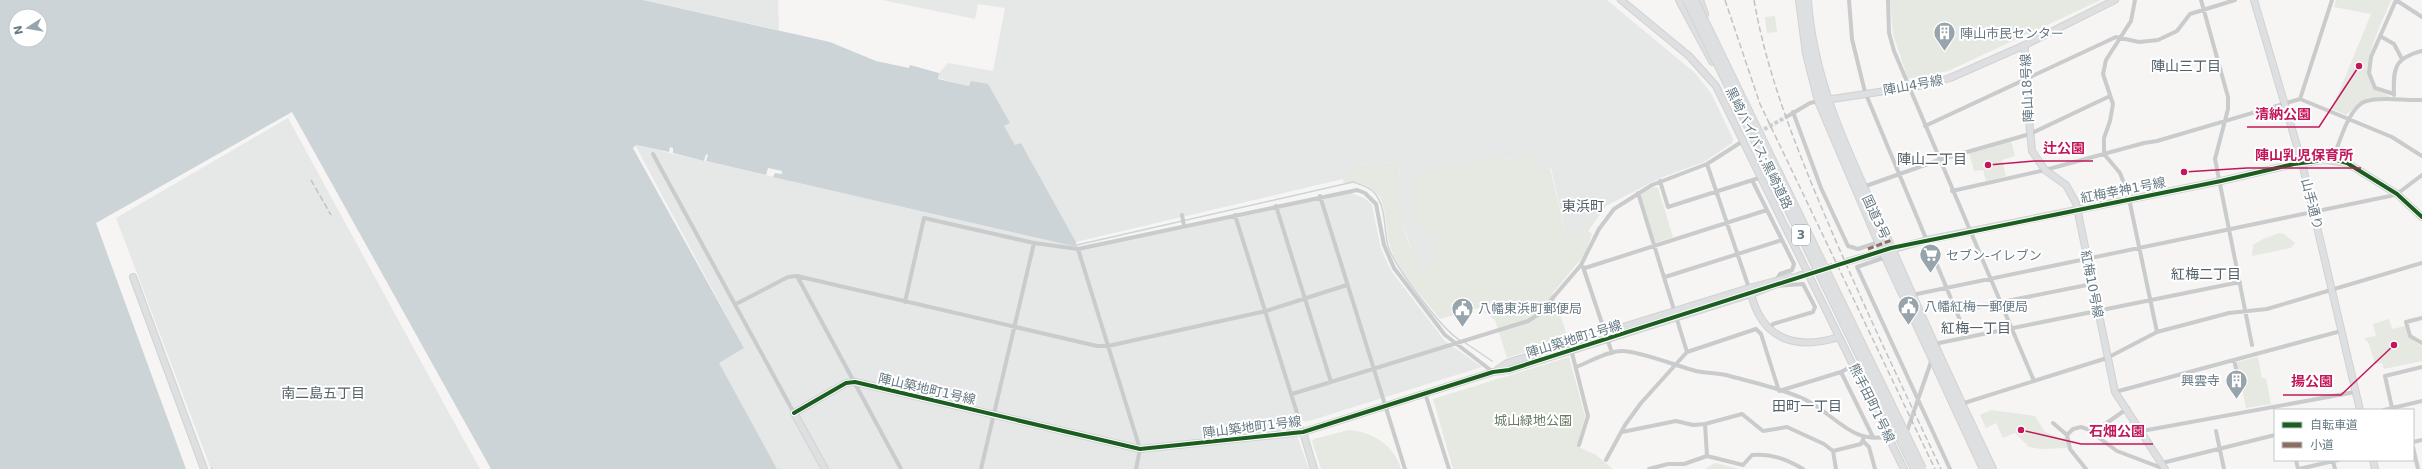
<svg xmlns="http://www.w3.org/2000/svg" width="2422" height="469" viewBox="0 0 2422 469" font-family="'DejaVu Sans','Noto Sans JP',sans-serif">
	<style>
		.built { fill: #e6e7e7 }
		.green { fill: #e6e8e2 }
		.water { fill: #ccd4d7; fill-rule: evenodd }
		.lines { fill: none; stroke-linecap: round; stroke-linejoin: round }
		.stream { stroke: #ccd4d7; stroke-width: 1.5 }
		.street-tunnel { stroke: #cbd0d2; stroke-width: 4; stroke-dasharray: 4 2; stroke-linecap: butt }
		.secondary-tunnel { stroke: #cbd0d2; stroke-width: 6; stroke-dasharray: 6 3; stroke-linecap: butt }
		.secondary-casing { stroke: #d1d2d3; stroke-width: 8 }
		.highway-casing { stroke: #d2d3d3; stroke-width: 10 }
		.street { stroke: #cacbcc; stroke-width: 4 }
		.secondary { stroke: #dedfe0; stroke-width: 6 }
		.highway { stroke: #dedfe0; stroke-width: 8 }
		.rail { stroke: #c0c2c3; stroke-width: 1.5; stroke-dasharray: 6 3; stroke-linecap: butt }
		.highway-bridge-casing { stroke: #d2d3d3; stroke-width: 10; stroke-linecap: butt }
		.highway-bridge { stroke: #dedfe0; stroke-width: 8 }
		.quiet { stroke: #8d6e63; stroke-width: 3; stroke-dasharray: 6 3; stroke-linecap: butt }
		.cycleway-casing { stroke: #fff; stroke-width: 6 }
		.cycleway { stroke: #1b5e20; stroke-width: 4 }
		.labels { text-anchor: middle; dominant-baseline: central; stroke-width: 4; stroke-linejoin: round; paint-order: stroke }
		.shield { fill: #fff; stroke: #94a1a9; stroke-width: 1 }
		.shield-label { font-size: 12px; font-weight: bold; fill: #667984 }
		.poi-label { font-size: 13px; fill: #667984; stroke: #fff; text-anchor: start }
		.street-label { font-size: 13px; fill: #667984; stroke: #fff }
		.park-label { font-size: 13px; fill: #6a7b64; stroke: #fff }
		.neighbourhood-label { font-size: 14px; fill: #536169; stroke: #fff }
		.leader { fill: none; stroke: #c2185b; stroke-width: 1.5 }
		.callout-dot { fill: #c2185b; stroke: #fff; stroke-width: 1.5 }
		.callout-label { font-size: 14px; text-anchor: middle; font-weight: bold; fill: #c2185b; stroke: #fff; stroke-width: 4; stroke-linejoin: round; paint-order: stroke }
	</style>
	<rect width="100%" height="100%" fill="#f6f5f4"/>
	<path class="built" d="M643 0H778L779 30Z
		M882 0H1607L1695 73 1711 93 1733 139 1732 143 1704 162 1660 178 1606 206 1588 231 1566 235 1551 168 1540 170 1533 162 1531 154 1504 160 1423 226 1426 231 1440 237 1441 243 1436 263 1422 267 1412 250 1400 218 1398 205 1400 162 1354 164 1343 179 1076 242 1021 143 1015 146 1004 126 1009 123 969 86 938 78 939 73 948 63 993 71 1005 8 978 4 975 19Z
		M288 118 460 433 480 469H211L116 218Z
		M635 145 1077 247 1320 196 1349 192 1366 199 1372 205 1381 249 1392 272 1445 341 1482 367 1309 421 1292 422 1309 469H777L718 363 744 348Z"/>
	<path class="green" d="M1890 0H2101L1948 71 1908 79 1893 34Z
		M2336 0H2391C2383 22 2359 63 2372 85 2376 93 2388 93 2391 98H2367L2359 103 2346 115 2332 109 2371 14 2334 7Z
		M1775 16 1777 32 1767 33 1765 17Z
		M2011 141 2015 156 2002 160 2006 176 1986 181 1983 170 1974 171 1969 152Z
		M1531 153 1533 162 1538 161 1540 170 1550 168 1566 235 1588 231 1592 234 1585 254 1553 293 1568 338 1507 358 1495 320 1478 308 1440 319C1423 297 1398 273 1390 246 1386 233 1386 205 1379 196 1370 185 1357 180 1344 183L1343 179 1354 164 1400 162C1398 207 1397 227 1422 267L1436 263 1433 251 1441 243 1440 237 1426 231 1423 226 1412 220 1410 209 1414 175 1500 156 1505 160Z
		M1654 187 1658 188 1673 237 1655 243 1640 195Z
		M2279 233 2284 234 2295 243 2291 248 2252 256 2253 245C2261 239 2270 237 2279 233Z
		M2389 319 2392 329 2405 326 2408 337 2422 346V361L2384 369 2382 363 2375 364 2369 344 2364 338 2376 336 2373 324Z
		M1569 357 1585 416 1577 446 1596 455 1613 469H1453L1433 399Z
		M2258 357 2262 378H2266L2271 404 2246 408 2237 362Z
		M1991 410 2035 416 2045 432 2063 439 2067 435V448L2041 449 2029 447 2015 433 2003 438 1996 423 1986 428 1980 415Z
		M1349 430C1373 432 1394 445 1401 469H1321L1312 441 1314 439Z
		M1715 463 1736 468 1738 469H1705Z"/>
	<path class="water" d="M0 0H643L830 42 876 61 909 68 910 65 939 73 938 79 969 86 971 81 988 84 1010 123 1004 126 1015 145 1021 143 1076 242 1077 247 773 177 775 173 782 174V171L768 168 766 175 706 161 708 155 706 154 704 161 673 153V148L670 147 669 152 636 145 633 148 744 348 719 363 777 469H491L292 112 96 223 186 469H0ZM16 16H40V40H16Z"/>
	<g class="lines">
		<path class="stream" d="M1077 245 1353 182C1362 185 1373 188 1378 198 1386 211 1384 231 1388 246 1395 267 1442 330 1461 341
			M1464 342 1492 361
			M212 468V469"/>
		<path class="street-tunnel" d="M1743 141 1788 116"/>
		<path class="secondary-tunnel" d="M1801 275 1849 261"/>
		<defs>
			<path id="secondary" d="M1621 0 1689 56 1716 86 1904 469
				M2254 0 2302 163 2360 410
				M2025 45V80L2032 151 2045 170 2066 185 2076 203 2115 392 2165 469
				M1819 101 1925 85 1950 78 2025 45 2115 0
				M1849 261 1927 240 2221 181 2294 164 2325 160 2347 163 2397 194 2422 217
				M133 277 204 469
				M1751 294C1763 341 1797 350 1839 337
				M1497 370 1507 363 1749 288 1791 277
				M1303 432 1314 469
				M2373 460 2375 469
				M825 469 794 413 846 383 855 382 1140 449 1303 432 1493 372 1509 370 1751 294 1801 275"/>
			<path id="highway" d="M1680 0 1713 61
				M1699 0 1704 14
				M1800 0 1807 54 1819 101 1879 242 1984 469
				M1807 0C1813 90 1855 168 1891 248 1923 322 1957 396 1992 469"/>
		</defs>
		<use href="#secondary" class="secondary-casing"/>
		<use href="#highway" class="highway-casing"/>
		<path class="street" d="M1849 0 1852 39 1865 92 1967 337
			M1888 0 1889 33 1894 51 2034 381
			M2135 0 2131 21 2106 60 2103 74 2113 104 2110 121 2104 138V154L2120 173 2128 194 2157 332
			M2201 0 2228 97V109L2215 159 2252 345
			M2396 0 2422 17
			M2380 36 2394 44 2402 59
			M2394 94 2375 88 2369 73 2371 57 2396 0
			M2394 95C2393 69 2394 58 2422 51
			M2300 99 2392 137 2422 156
			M1793 112 1821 188 1848 246 1858 249 1879 242
			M1788 116 1810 103 1819 101
			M1925 126 2116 37 2139 42 2158 40 2177 31 2190 14 2235 0
			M653 154 794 413
			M2333 159C2339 144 2349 106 2366 101 2383 96 2404 101 2422 100
			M1707 164 1751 294
			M1660 181 1668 207 1762 177
			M1753 182 1794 264 1792 270 1780 274 1777 279
			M1863 187 1939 160 2030 134 2110 96
			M1952 191 2045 170 2144 143 2157 141 2300 99 2332 0
			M1638 193 1687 352
			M1320 196 1405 469
			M1276 206 1331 382
			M1182 215 1184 226
			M1235 215 1303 432
			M1078 249 1140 449 1136 469
			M1886 257 1857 267 1950 469
			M1583 267 1612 353
			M1585 268 1767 210
			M797 276 901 469
			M1665 277 1782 240
			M1912 295 2390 196 2397 194 2422 175
			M905 302 924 218 1034 243 1078 249 1357 190 1365 193 1376 204 1384 245 1394 268 1445 335 1493 372
			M736 304 788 277 797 276 1097 346H1108L1266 311 1347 285
			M1957 311 2092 284
			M2422 318 2406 322 2410 336 2422 343
			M1769 328 1773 324 1813 312 1815 307 1803 284 1776 286
			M1571 349 1588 416 1579 445
			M1936 349 1939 343 2240 282
			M2234 360 2241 389
			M1576 367C1590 362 1607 351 1622 351 1639 351 1677 366 1696 371 1705 373 1716 373 1726 375 1751 382 1781 388 1804 399 1834 413 1852 446 1889 436
			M1841 372 1873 437
			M2115 392 2341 331
			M1425 393 1449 469
			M1292 394 1528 321 1539 314 1581 265 1599 229 1614 209 1652 185 1707 164 1743 141
			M1961 404 2107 358 2157 332 2229 313 2267 309 2422 263
			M2392 408 2385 376 2422 367
			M2384 410 2422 401
			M2053 423 2067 435
			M1705 424 1707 456
			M2142 431 2355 392
			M2216 431 2224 469
			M1622 432 1676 421 1693 425 1705 424 1742 414 1763 431 1787 427 1824 444 1833 451 1861 444 1864 437
			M1906 434 1932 359
			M2091 434 2128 408
			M1863 441 1869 447 1875 469
			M2413 442 2422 440
			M2413 447 2418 469
			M1833 451 1836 469
			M1606 460 1625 425 1641 403 1687 352 1756 329 1761 334 1779 391 1841 372 1854 365
			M2296 460 2298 469
			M2333 461 2335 469
			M2162 463 2275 435
			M1743 465 1752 455C1771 453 1787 459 1803 469
			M981 469 1034 243
			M1649 469 1668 464H1684L1707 456 1743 465
			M2086 469 2070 449 2067 435 2073 429 2081 427 2087 429 2117 451 2162 468 2163 466
			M2299 469 2338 460"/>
		<use href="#secondary" class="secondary"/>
		<use href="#highway" class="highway"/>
		<path class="rail" d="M1725 0 1760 104 1935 469
			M1754 0C1766 69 1791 134 1818 199 1856 290 1899 380 1941 469
			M311 180 331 215"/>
		<defs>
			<path id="highway-bridge" d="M1687 0 1915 469
				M1694 0 1922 469"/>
		</defs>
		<use href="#highway-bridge" class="highway-bridge-casing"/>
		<use href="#highway-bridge" class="highway-bridge"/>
		<path class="quiet" d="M1868 249 1892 240"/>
		<defs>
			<path id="cycleway" d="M794 413 846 383 855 382 1140 449 1303 432 1493 372 1509 370 1891 248 2221 181 2294 164 2333 159 2347 163 2397 194 2422 217"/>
		</defs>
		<use href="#cycleway" class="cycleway-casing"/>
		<use href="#cycleway" class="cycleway"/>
	</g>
	<defs>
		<symbol id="building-pin" viewBox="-11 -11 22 30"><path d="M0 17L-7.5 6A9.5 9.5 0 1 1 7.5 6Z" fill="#98a4ab" stroke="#fff"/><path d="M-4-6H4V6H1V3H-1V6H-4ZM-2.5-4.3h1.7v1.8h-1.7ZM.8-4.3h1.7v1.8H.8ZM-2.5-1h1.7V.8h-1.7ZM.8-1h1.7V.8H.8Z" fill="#fff"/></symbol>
		<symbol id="supermarket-pin" viewBox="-11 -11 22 30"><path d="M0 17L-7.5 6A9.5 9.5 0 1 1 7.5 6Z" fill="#98a4ab" stroke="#fff"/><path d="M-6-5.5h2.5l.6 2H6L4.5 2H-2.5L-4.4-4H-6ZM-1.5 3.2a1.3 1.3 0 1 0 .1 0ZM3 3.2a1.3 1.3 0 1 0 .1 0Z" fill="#fff"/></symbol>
		<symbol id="civic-pin" viewBox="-11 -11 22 30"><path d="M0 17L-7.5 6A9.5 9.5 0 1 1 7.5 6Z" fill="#98a4ab" stroke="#fff"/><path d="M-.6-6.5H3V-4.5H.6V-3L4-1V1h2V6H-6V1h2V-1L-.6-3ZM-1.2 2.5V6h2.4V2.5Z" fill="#fff"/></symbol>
	</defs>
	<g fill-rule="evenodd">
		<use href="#building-pin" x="1932" y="20" width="25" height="34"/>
		<use href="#supermarket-pin" x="1918" y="242" width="25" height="34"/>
		<use href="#civic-pin" x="1896" y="294" width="25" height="34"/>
		<use href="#civic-pin" x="1450" y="296" width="25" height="34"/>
		<use href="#building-pin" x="2224" y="368" width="25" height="34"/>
	</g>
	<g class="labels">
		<rect class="shield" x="1792" y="225" width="18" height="20" rx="3"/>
		<g class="shield-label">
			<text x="1801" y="235">3</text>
		</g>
		<g class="poi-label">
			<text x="1960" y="33">陣山市民センター</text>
			<text x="1946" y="255">セブン-イレブン</text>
			<text x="1924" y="306">八幡紅梅一郵便局</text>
			<text x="1478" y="308">八幡東浜町郵便局</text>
			<text x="2220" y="380" text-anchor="end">興雲寺</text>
		</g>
		<g class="street-label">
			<text transform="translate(1913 85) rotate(-10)">陣山4号線</text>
			<text transform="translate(2027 88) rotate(-93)">陣山18号線</text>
			<text transform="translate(1759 148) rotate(64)">黒崎バイパス;黒崎道路</text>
			<text transform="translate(2123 190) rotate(-11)">紅梅幸神1号線</text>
			<text transform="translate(2312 204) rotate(76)">山手通り</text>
			<text transform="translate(1876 217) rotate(65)">国道3号</text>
			<text transform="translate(2092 284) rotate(79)">紅梅10号線</text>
			<text transform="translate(1574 339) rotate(-17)">陣山築地町1号線</text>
			<text transform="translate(927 389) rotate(13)">陣山築地町1号線</text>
			<text transform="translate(1872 403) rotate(64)">熊手田町1号線</text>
			<text transform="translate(1252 427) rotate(-7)">陣山築地町1号線</text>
		</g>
		<g class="park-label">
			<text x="1533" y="420">城山緑地公園</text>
		</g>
		<g class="neighbourhood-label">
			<text x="2186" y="66">陣山三丁目</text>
			<text x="1932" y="159">陣山二丁目</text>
			<text x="1583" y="206">東浜町</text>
			<text x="2206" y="274">紅梅二丁目</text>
			<text x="1976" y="328">紅梅一丁目</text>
			<text x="323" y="393">南二島五丁目</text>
			<text x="1807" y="406">田町一丁目</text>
		</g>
	</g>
	<path class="leader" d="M2359 66L2319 127H2247M1988 165L2035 161H2093M2184 172L2247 168H2361M2394 345L2341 395H2283M2021 430L2081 444H2153"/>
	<g class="callout-dot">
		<circle cx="2359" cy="66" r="4"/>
		<circle cx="1988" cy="165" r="4"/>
		<circle cx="2184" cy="172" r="4"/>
		<circle cx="2394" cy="345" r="4"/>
		<circle cx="2021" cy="430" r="4"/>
	</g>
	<g class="callout-label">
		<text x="2283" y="119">清納公園</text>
		<text x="2064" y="153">辻公園</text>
		<text x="2304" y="160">陣山乳児保育所</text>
		<text x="2312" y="386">揚公園</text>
		<text x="2117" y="436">石畑公園</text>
	</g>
	<rect x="2274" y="409" width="140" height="52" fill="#ffffff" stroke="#c2c9ce"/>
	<rect x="2282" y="422" width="20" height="6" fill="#1b5e20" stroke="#c2c9ce"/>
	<text x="2310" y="429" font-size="12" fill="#667984">自転車道</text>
	<rect x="2282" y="442" width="20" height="6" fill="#8d6e63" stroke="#c2c9ce"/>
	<text x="2310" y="449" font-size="12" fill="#667984">小道</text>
	<g transform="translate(28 28) rotate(258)"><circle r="19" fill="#ffffff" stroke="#c2c9ce"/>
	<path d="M0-3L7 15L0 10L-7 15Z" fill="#98a4ab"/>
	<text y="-6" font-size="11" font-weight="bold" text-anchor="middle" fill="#667984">N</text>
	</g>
</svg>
